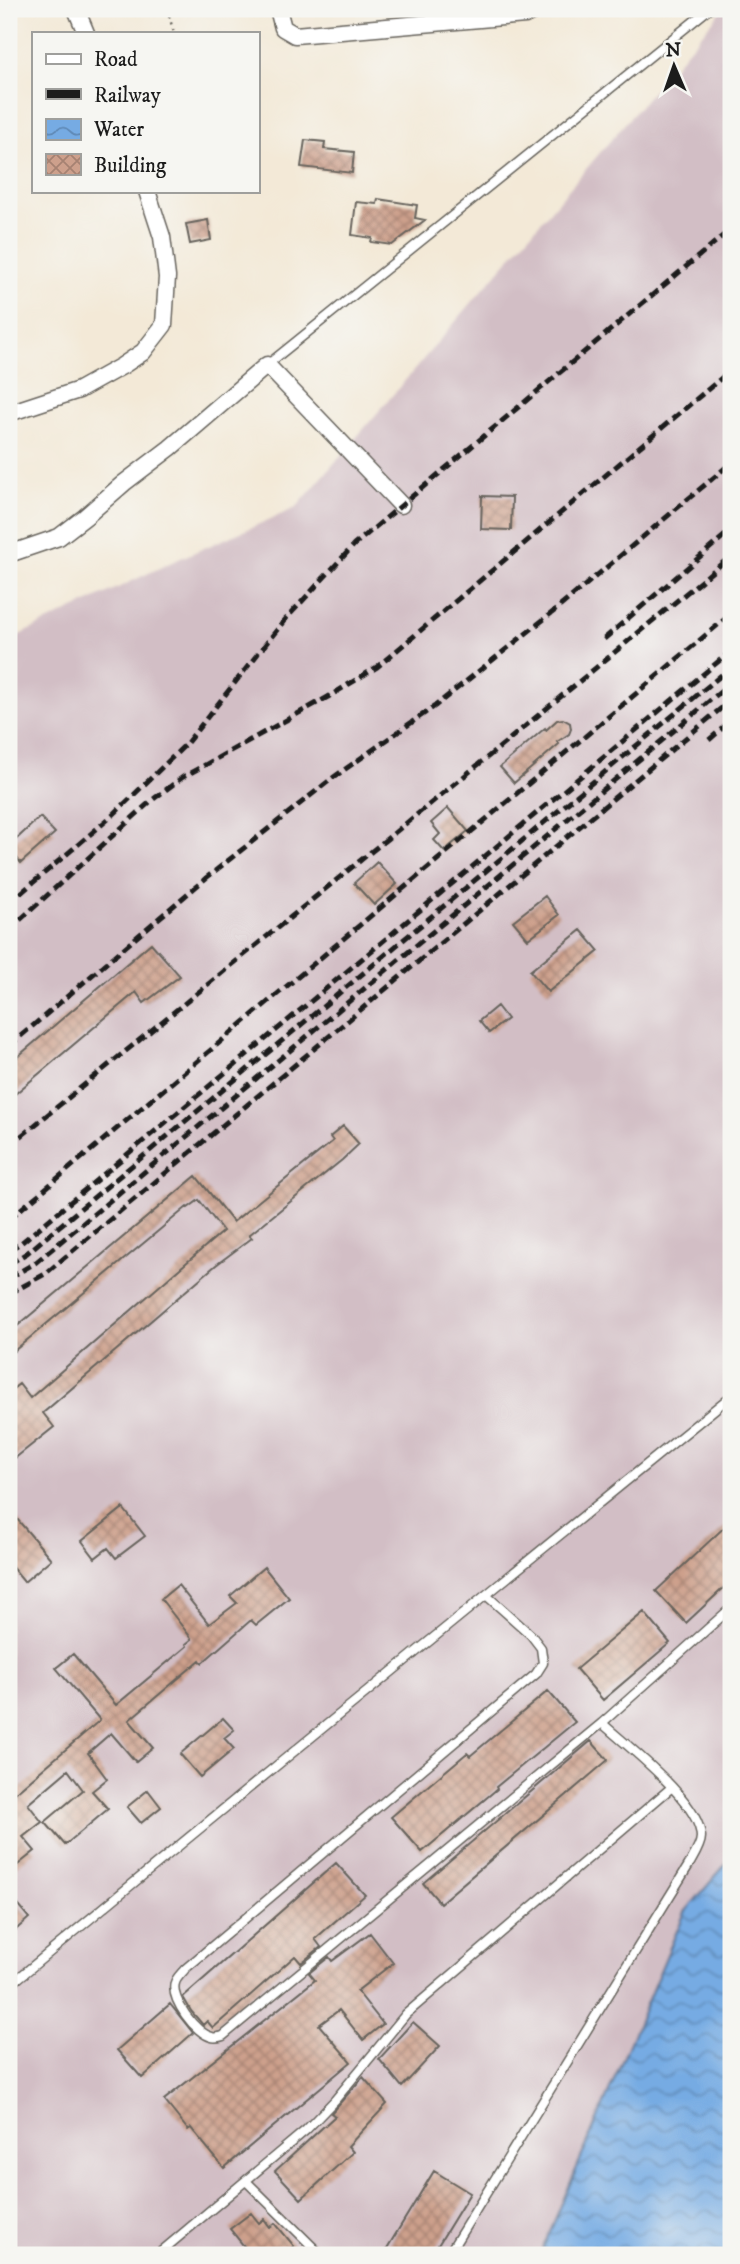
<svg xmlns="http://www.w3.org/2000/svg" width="740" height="2264" viewBox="0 0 740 2264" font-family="'IM FELL DW Pica',serif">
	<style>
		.industrial { fill: #d2bec5 }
		.water { fill: url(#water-waves); stroke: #496480; stroke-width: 2 }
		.building { fill: url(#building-cross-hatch) }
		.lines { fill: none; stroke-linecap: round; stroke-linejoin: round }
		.lane-casing { stroke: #67645d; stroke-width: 11 }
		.street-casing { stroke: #67645d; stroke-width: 19 }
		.path { stroke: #67645d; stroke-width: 2.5; stroke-dasharray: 2 5; stroke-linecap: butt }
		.lane { stroke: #fff; stroke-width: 8 }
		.street { stroke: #fff; stroke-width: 16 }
		.rail { stroke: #1c1c1c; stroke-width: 5; stroke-dasharray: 10 5; stroke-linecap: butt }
	</style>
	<defs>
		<pattern id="water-waves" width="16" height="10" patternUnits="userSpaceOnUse" patternTransform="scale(1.75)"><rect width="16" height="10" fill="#76abe3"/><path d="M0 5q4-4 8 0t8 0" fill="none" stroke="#608ab7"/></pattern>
		<pattern id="building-cross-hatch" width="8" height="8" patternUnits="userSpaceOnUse" patternTransform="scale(1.75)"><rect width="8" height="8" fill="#cda08c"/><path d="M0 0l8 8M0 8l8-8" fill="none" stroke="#a68272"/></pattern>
	</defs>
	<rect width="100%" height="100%" fill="#f6f6f2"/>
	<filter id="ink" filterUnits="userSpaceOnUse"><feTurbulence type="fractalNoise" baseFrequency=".0143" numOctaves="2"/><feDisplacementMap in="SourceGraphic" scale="14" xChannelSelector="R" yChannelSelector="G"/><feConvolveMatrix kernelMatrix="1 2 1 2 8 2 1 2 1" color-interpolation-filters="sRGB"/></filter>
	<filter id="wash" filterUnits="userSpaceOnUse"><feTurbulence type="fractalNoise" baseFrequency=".00686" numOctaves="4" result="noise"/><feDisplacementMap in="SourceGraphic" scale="28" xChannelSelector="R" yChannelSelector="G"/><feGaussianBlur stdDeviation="1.57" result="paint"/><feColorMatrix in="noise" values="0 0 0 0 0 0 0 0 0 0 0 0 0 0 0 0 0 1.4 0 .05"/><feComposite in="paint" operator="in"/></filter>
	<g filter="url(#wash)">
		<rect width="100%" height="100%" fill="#f3e9d7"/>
		<path class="industrial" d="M723 9H731V2255H9V640L172 562 296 508Z"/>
		<path class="water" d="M731 1858V2255H540L685 1912Z"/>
		<g id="blocks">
			<path class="building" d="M305 140 325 142 324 149 354 152 352 173 301 167Z
				M378 199 417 205 415 218 425 220 392 245 371 242 372 238 352 235 356 202 377 204Z
				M208 220 211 240 190 244 186 224Z
				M482 496 512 497 511 530 481 529Z
				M563 719 570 723 571 729 569 734 557 742 559 744 514 783 500 767 545 728 546 730 557 720Z
				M448 808 468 831 444 851 434 840 440 834 431 823Z
				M40 817 55 833 21 863 9 849V846Z
				M377 862 397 884 374 905 354 883Z
				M545 896 559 915 528 939 513 921Z
				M581 930 599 951 548 992 530 971Z
				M151 943 180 976 144 1003 136 992 9 1099V1064Z
				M497 1006 507 1019 489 1033 479 1021Z
				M343 1126 359 1144 342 1160 249 1235 252 1238 216 1265 43 1413 54 1427 9 1463V1392L19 1384 30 1398 223 1231 199 1200 188 1208 187 1207 9 1355V1333L196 1176 233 1222 333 1141 330 1137Z
				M123 1508 145 1536 116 1558 108 1548 95 1558 82 1541Z
				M17 1519 51 1559 24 1582 9 1564V1526Z
				M731 1521V1581L686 1623 656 1591Z
				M264 1567 289 1598 256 1625 251 1620 202 1663 200 1660 129 1720 153 1748 136 1762 111 1733 88 1753 107 1779 92 1791 108 1809 65 1845 45 1822 83 1790 68 1770 28 1804 42 1822 23 1837 35 1851 9 1872V1798L100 1720 56 1668 73 1654 116 1705 187 1646 186 1644 192 1639 161 1599 178 1585 209 1624 237 1603 230 1596Z
				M644 1612 670 1643 603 1700 576 1669Z
				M548 1691 575 1722 496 1787 497 1789 422 1852 391 1817 467 1753 470 1756Z
				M223 1718 234 1730 224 1738 234 1749 200 1777 180 1754Z
				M591 1741 608 1760 440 1903 423 1883Z
				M148 1790 161 1807 141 1823 127 1807Z
				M336 1863 365 1895 315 1939 321 1947 301 1963 295 1956 213 2028 207 2021 203 2025 191 2011 183 1997Z
				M9 1894 29 1918 9 1936Z
				M370 1933 393 1963 357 1991 383 2024 363 2040 339 2010 319 2025 351 2062 224 2168 191 2128 188 2130 164 2100 315 1980 309 1973 329 1957 332 1961Z
				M170 2004 193 2033 142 2078 117 2050Z
				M413 2022 440 2046 402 2087 379 2059Z
				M363 2077 387 2104 348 2146 353 2152 301 2199 275 2171 335 2116 331 2113Z
				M434 2171 470 2193 432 2255H383Z
				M251 2213 259 2223 264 2219 270 2227 275 2223 294 2246 283 2255H251L230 2229Z"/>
		</g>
	</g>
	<g filter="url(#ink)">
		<use href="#blocks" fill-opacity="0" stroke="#67645d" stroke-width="2"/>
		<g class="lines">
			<defs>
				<path id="lane" d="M267 365 709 9
					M602 1723 731 1608
					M9 1986C248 1787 490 1592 731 1396
					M246 2181 321 2255
					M157 2255 306 2130 335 2100 406 2014 672 1787
					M448 2255 690 1863C694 1856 701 1845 701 1837 700 1801 628 1747 602 1723L223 2036C220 2037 214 2038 212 2037 196 2034 170 1999 175 1983 176 1978 182 1973 185 1969L536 1674 543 1663 541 1648 531 1635 486 1595"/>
				<path id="street" d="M76 9 86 33
					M278 9 283 28 295 35 525 15 537 9
					M9 413 79 390 122 366 143 352 164 325 167 277 162 237 147 191
					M9 554 59 537 85 517 124 483 170 448 267 365 401 505"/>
			</defs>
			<use href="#lane" class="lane-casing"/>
			<use href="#street" class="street-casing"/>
			<path class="path" d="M167 9 174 33"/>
			<use href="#lane" class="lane"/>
			<use href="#street" class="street"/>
			<path class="rail" d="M604 639 731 530
				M709 740 731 721
				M9 903 113 815 186 744 284 621 354 545 731 229
				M9 930 151 801 183 777 328 697 377 667 731 370
				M9 1046 206 878 334 777 435 706 558 608 731 463
				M9 1146 500 747 731 556
				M9 1219 731 614
				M9 1250 21 1243 731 651
				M9 1264 27 1253 731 667
				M9 1278 35 1263 731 683
				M9 1294 45 1274 731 700"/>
		</g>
	</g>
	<rect width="740" height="2264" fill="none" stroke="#f6f6f2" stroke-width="35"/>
	<rect x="32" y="32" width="228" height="161" fill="#f6f6f2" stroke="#9f9f9c" stroke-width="2"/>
	<rect x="46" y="54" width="35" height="10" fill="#ffffff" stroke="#9f9f9c" stroke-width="2"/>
	<text x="94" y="66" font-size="21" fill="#1c1c1c">Road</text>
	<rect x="46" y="89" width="35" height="10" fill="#1c1c1c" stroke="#9f9f9c" stroke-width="2"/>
	<text x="94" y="102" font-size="21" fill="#1c1c1c">Railway</text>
	<rect x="46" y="119" width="35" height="21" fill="url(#water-waves)" stroke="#9f9f9c" stroke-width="2"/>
	<text x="94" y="136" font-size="21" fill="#1c1c1c">Water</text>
	<rect x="46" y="154" width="35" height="21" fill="url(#building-cross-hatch)" stroke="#9f9f9c" stroke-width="2"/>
	<text x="94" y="172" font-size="21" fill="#1c1c1c">Building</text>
	<g transform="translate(674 66) rotate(358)" stroke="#f6f6f2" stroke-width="5" paint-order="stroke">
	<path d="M0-5L12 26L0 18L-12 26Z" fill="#1c1c1c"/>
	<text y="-10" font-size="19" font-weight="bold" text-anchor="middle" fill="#1c1c1c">N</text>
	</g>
</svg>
